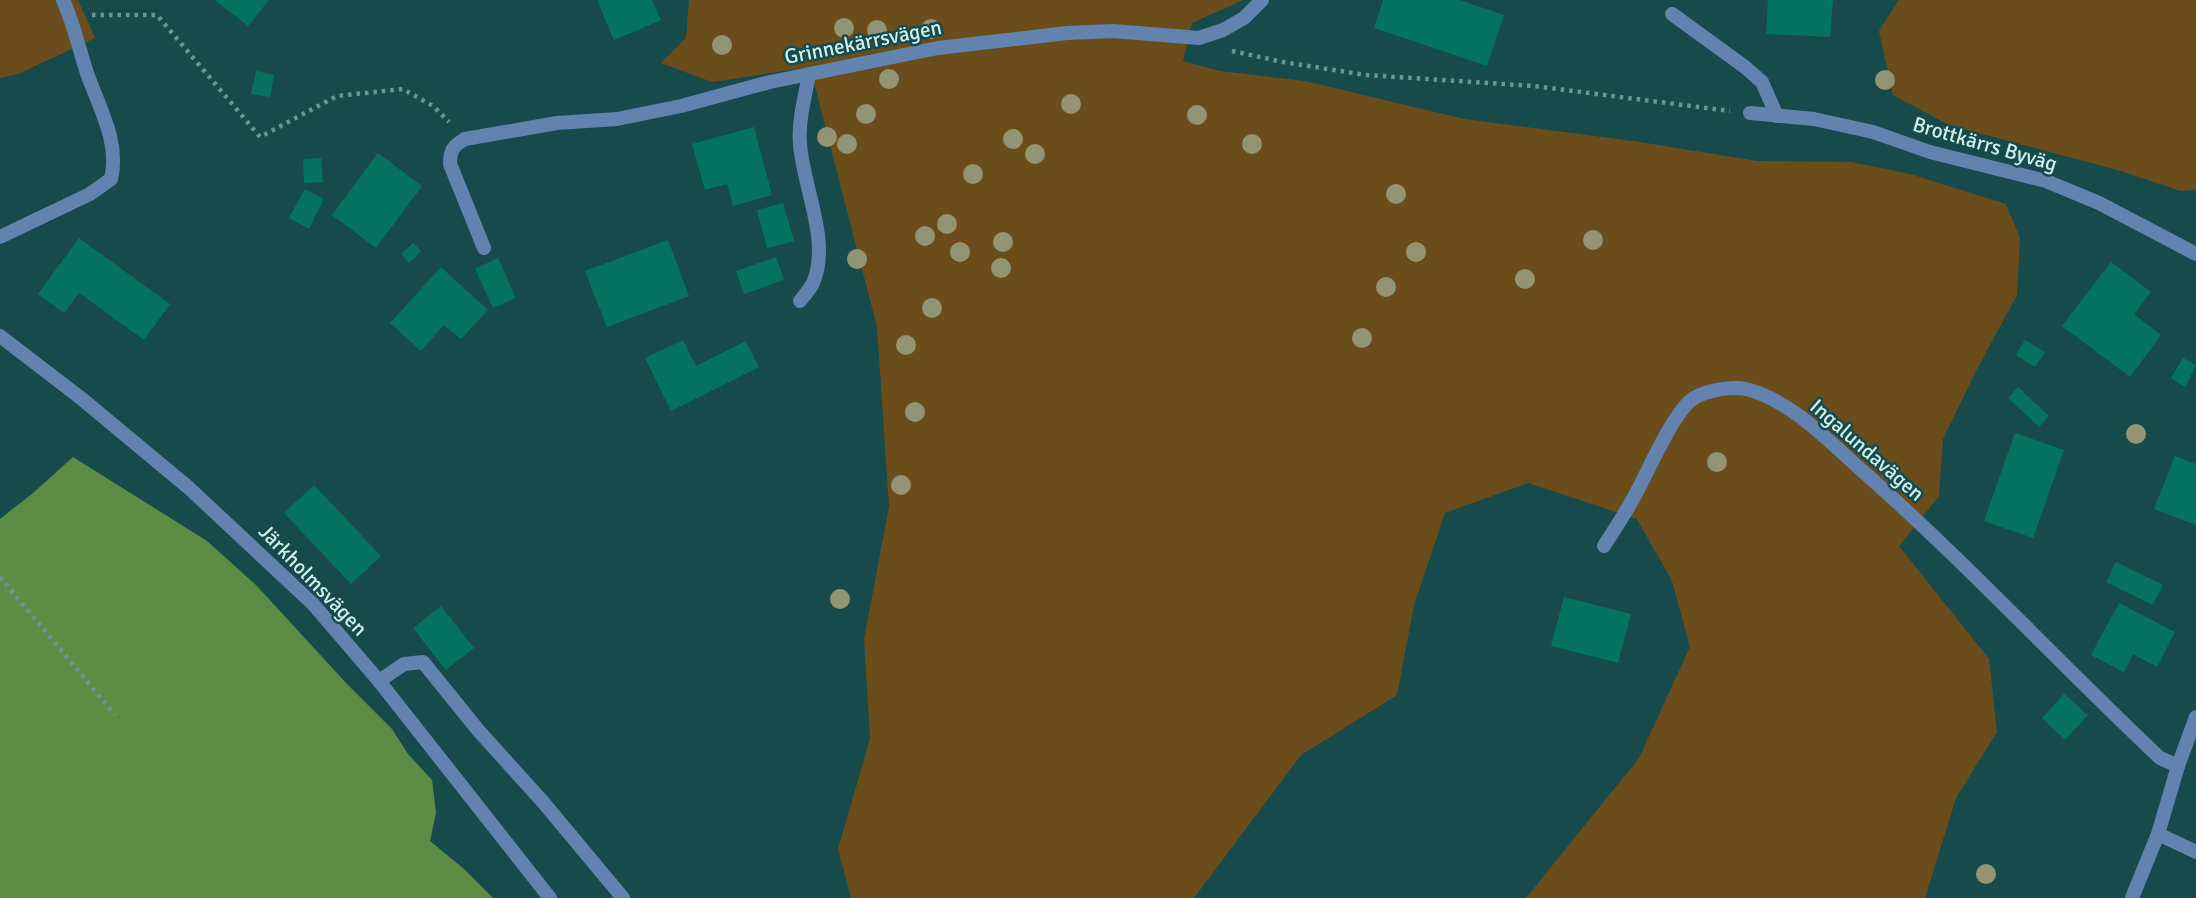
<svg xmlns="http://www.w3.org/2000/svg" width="2196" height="898" viewBox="0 0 2196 898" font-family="Signika,sans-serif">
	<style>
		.green { fill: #6b4d1c }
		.water { fill: #5d8d44 }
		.building { fill: #067360 }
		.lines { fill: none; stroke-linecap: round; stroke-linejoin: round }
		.path { stroke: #6a9595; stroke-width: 4.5; stroke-dasharray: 3.5 5; stroke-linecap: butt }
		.service { stroke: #6283b0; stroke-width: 14 }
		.minor { stroke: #6283b0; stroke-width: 14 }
		.tree { fill: #939474 }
		.labels { text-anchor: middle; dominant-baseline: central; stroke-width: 5; stroke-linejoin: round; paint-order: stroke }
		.street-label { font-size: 21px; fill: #cfefef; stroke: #174b4b }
	</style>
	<rect width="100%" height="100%" fill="#174b4b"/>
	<path class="green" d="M0 0H78L95 38 18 74 0 78Z
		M689 0H1243L1192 23 1183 61 1220 71 1305 81 1464 119 1640 142 1757 161 1851 162 1910 174 2006 204 2020 238 2017 295 1976 371 1943 439 1939 496 1899 546 1989 659 1997 732 1956 798 1925 898H1526L1639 758 1690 647 1672 581 1637 519 1528 483 1445 513 1414 605 1397 695 1301 755 1194 898H851L838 849 870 739 864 639 889 507 877 327 810 67 712 82 661 63 686 38Z
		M1899 0H2196V190L2181 191 2114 169 1949 125 1893 95 1879 31Z"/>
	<path class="water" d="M73 457 207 541 256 585 347 684 392 729 408 754 432 780 436 813 430 841 464 869 493 898H0V519L33 493Z"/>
	<path class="building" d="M215 0H269L248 26Z
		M597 0H652L661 20 614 40Z
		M1383 0H1459L1504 15 1487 66 1374 28Z
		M1768 0H1833L1830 37 1766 34Z
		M256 71 274 75 270 97 251 94Z
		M754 127 772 195 733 206 727 184 705 190 692 144Z
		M378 153 422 186 376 248 332 215Z
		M321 158 323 182 304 183 303 159Z
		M305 189 324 199 309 229 289 218Z
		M783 203 794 241 767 248 757 210Z
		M79 238 170 304 144 340 79 293 64 313 38 294Z
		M668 240 689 296 607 327 585 271Z
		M413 243 421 251 409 263 401 254Z
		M776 257 784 280 744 294 736 271Z
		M498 258 516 298 493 308 475 269Z
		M2111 262 2151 292 2134 314 2161 335 2130 377 2062 326Z
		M441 267 488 310 461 339 444 325 421 351 390 323Z
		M683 340 696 366 746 341 759 367 671 411 645 358Z
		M2025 340 2045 352 2035 367 2016 355Z
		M2183 358 2196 365 2185 387 2171 378Z
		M2018 387 2049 416 2039 427 2008 398Z
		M2015 433 2064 450 2033 538 1984 521Z
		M2175 456 2196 464V525L2154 509Z
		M314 485 381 556 351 584 284 513Z
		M2116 562 2163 585 2153 605 2106 582Z
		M1564 597 1631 614 1618 663 1551 646Z
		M2119 603 2175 632 2157 667 2133 654 2124 672 2091 655Z
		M441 606 474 648 446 670 413 628Z
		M2064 694 2088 715 2065 740 2042 718Z"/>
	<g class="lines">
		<path class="path" d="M92 15H157L260 137 337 96 403 89 433 106 449 122
			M1232 51 1283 62 1366 75 1534 86 1730 111
			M0 577 115 715"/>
		<path class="service" d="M1672 14 1745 67 1762 82 1777 116
			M465 139C453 146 450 150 450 164L484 248
			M800 301C804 296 810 289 813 283 831 242 803 187 800 144 798 121 805 97 809 74
			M1604 546C1614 530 1625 514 1634 497 1647 474 1674 410 1694 398 1707 390 1732 386 1746 389 1788 399 1827 439 1858 467 1963 559 2058 662 2160 758L2178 766
			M379 681 404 664 423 662 478 730 543 802 623 898"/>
		<path class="minor" d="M1750 113 1814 119 1873 132 1930 152 2046 181 2099 203 2196 254
			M465 139 557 123 617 119 681 106 770 82 938 48 1067 33 1113 31 1199 38 1223 30 1244 18 1262 0
			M0 237 90 194 111 179C120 142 99 108 87 73 79 49 74 24 63 0
			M0 336 82 399 189 488 313 604 379 681 550 898
			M2158 834 2196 852
			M2132 898 2158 834 2178 766 2196 717"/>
	</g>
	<g class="tree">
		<circle cx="844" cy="28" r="10"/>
		<circle cx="931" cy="29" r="10"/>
		<circle cx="877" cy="30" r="10"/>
		<circle cx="722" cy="45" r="10"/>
		<circle cx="889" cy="79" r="10"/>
		<circle cx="1885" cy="80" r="10"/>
		<circle cx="1071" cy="104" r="10"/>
		<circle cx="866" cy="114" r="10"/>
		<circle cx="1197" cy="115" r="10"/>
		<circle cx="827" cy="137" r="10"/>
		<circle cx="1013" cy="139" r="10"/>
		<circle cx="847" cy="144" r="10"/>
		<circle cx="1252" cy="144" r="10"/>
		<circle cx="1035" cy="154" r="10"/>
		<circle cx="973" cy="174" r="10"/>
		<circle cx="1396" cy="194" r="10"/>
		<circle cx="947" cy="224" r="10"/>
		<circle cx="925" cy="236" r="10"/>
		<circle cx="1593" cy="240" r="10"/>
		<circle cx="1003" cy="242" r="10"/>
		<circle cx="960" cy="252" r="10"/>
		<circle cx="1416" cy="252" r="10"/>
		<circle cx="857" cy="259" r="10"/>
		<circle cx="1001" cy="268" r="10"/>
		<circle cx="1525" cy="279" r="10"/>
		<circle cx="1386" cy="287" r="10"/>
		<circle cx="932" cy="308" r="10"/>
		<circle cx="1362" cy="338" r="10"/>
		<circle cx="906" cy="345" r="10"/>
		<circle cx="915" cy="412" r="10"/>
		<circle cx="2136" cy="434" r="10"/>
		<circle cx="1717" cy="462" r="10"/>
		<circle cx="901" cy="485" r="10"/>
		<circle cx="840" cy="599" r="10"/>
		<circle cx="1986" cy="874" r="10"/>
	</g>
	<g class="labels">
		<g class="street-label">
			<text transform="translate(863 42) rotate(-11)">Grinnekärrsvägen</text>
			<text transform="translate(1985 144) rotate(16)">Brottkärrs Byväg</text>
			<text transform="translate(1867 450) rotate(41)">Ingalundavägen</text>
			<text transform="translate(313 580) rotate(46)">Järkholmsvägen</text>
		</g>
	</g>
</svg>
